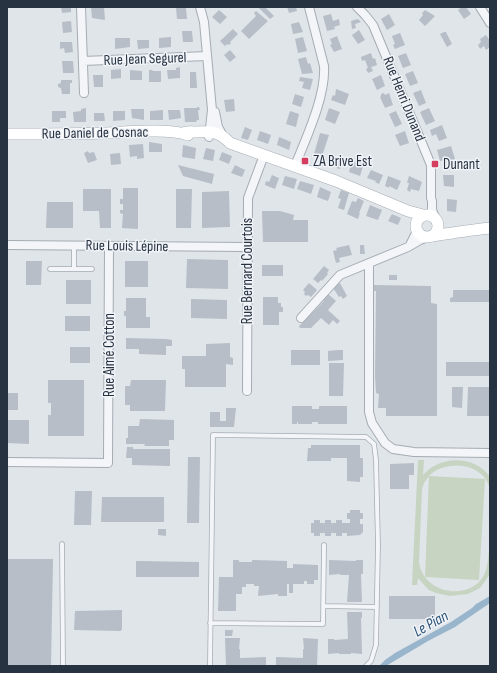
<svg xmlns="http://www.w3.org/2000/svg" width="497" height="673" viewBox="0 0 497 673" font-family="'Sofia Sans Condensed',sans-serif">
	<style>
		.green { fill: #c7d4c1 }
		.water { fill: #99b5cc }
		.building { fill: #b7bec7 }
		.lines { fill: none; stroke-linecap: round; stroke-linejoin: round }
		.lane-casing { stroke: #a5acb4; stroke-width: 5.5 }
		.street-casing { stroke: #a5acb4; stroke-width: 10 }
		.secondary-casing { stroke: #a5acb4; stroke-width: 12 }
		.lane { stroke: #f3f5f8; stroke-width: 4 }
		.street { stroke: #f3f5f8; stroke-width: 8 }
		.secondary { stroke: #fff; stroke-width: 11 }
		.poi-dot { fill: #d63e60; stroke: #f0f3f7; stroke-width: 1.5 }
		.labels { text-anchor: middle; dominant-baseline: central; stroke-width: 3; stroke-linejoin: round; paint-order: stroke }
		.street-label { font-size: 15px; fill: #283342; stroke: #f0f3f7 }
		.poi-label { font-size: 15px; fill: #283342; stroke: #f0f3f7; text-anchor: start }
		.water-label { font-size: 16px; font-style: italic; fill: #2f5579; stroke: #f0f3f7 }
	</style>
	<rect width="100%" height="100%" fill="#e0e5ea"/>
	<path class="green" d="M418 460H424L423 475C427 471 431 467 436 465 453 456 479 460 490 477V488C488 484 487 480 484 477 471 462 443 462 429 476L485 479 479 580 425 577 429 476 424 483 422 489 419 562C423 594 470 602 484 575 491 563 489 528 490 513V574L480 588 468 594 450 596 436 593 429 590 425 586 418 578 417 585H412Z"/>
	<path class="water" d="M490 596V603L455 627 428 641 386 666H379L385 660 395 653 451 622 472 608 476 604Z"/>
	<path class="building" d="M61 7H71V12L62 13Z
		M91 7H104L105 20 92 18Z
		M258 7H265L274 16 270 19Z
		M287 7H296L297 11 289 13Z
		M462 7H466L471 14 464 19 458 10Z
		M176 8H186L187 19H177Z
		M219 10 227 17 220 24 212 17Z
		M425 10 435 16 425 26 419 20 423 15 422 13Z
		M256 11 268 21 249 39 241 31 256 16 254 13Z
		M331 14 333 21 339 19 340 25 334 27 335 29 327 31 323 16Z
		M389 14 395 25 387 30 381 19Z
		M358 19 361 22 355 24 356 28 352 29 351 21Z
		M71 21 72 32 63 33 62 22Z
		M299 22 303 32 293 34 291 24Z
		M233 29 238 34 230 42 231 43 229 45 227 44 225 46 220 41Z
		M359 30 365 40 358 44 352 35Z
		M182 31H192L193 42H183Z
		M444 32H446L452 44 447 47 440 34Z
		M400 33 405 45 395 49 393 45 395 44 392 36Z
		M486 35 490 41V47L486 50 484 46 480 49 478 45 481 42 480 39Z
		M337 36 342 49 334 52 330 45 332 44 330 39Z
		M171 37V47L159 48V38Z
		M303 37 307 51 298 53 295 39Z
		M115 38H130V47L115 49Z
		M137 40H149V48L138 49Z
		M60 42H72L73 52 65 53 64 48 60 49Z
		M230 50 236 57 230 62 224 55Z
		M371 53 373 59 375 58 377 65 371 67 373 71 368 73 366 69 368 68 365 60 362 61 361 57Z
		M406 53 411 65 403 68 398 56Z
		M306 57 308 64 310 63 313 73 302 74 298 59Z
		M62 61H73L74 73H63Z
		M180 67V78L168 79 167 70H176V68Z
		M121 69V78L111 79V70Z
		M130 70 142 71V80H130Z
		M149 70H152L153 71H161V82H149Z
		M413 71 418 83 410 86 405 74Z
		M190 72H196L197 88H190Z
		M93 75H103V87H94Z
		M381 75 385 86 377 90 372 79Z
		M300 77 313 79 310 90 302 88 304 82 299 81Z
		M61 80H72V83H70V94H62L61 88 58 87V84L61 83Z
		M336 89 349 94 345 105 331 100 333 95 335 96Z
		M421 90 426 103 419 106 413 93Z
		M384 93 385 95 389 93 393 105 385 108 380 97 381 96V94Z
		M295 94 304 97 301 107 292 104Z
		M234 99 235 111 226 112 224 100Z
		M197 107H199L200 110H198L199 120H197L196 122H185L184 108H197Z
		M86 108V122H74L73 112 81 111V109Z
		M329 108 340 112 335 124 325 120Z
		M429 108 435 121 426 125 420 112Z
		M131 109H144V120L132 118Z
		M163 110V120H150V111Z
		M168 110H180L181 118 169 120Z
		M52 111H66V118H60V122H52Z
		M113 111H125V120L113 121Z
		M290 111 299 114 296 127 286 124Z
		M396 111 402 124 395 127 389 114Z
		M94 113H104L105 121H94Z
		M442 125 447 138 439 141 436 134 432 136 430 130Z
		M245 127 252 130 248 140 241 138Z
		M260 131 271 135 268 144 257 140Z
		M405 131 409 143 400 146 395 135Z
		M320 133 329 135 322 156 314 154Z
		M279 137 291 142 289 150 277 145Z
		M149 142 162 144V152H149Z
		M143 144 144 158 137 159V156L130 157 129 145Z
		M183 145 196 148 195 159 182 157Z
		M451 146 455 159 446 162 445 160 440 161 437 150Z
		M206 148 215 150 213 161 203 159Z
		M88 151 89 153 94 152 97 160 88 163 84 153Z
		M222 152 232 156 229 164 219 160Z
		M120 153 121 164 111 165 110 154Z
		M332 156 343 160 340 169 336 168 337 166 329 163Z
		M356 160 364 163 360 176 349 172 352 161 356 162Z
		M178 165 214 174 212 184 183 176Z
		M235 165 245 170 242 177 231 173Z
		M371 170 383 175 379 184 375 182 376 181 367 178Z
		M272 175 279 178 275 189 265 185 266 181 269 182Z
		M443 175H454V187L444 186Z
		M285 176 297 179 294 189 282 185Z
		M388 176 401 181 397 190 389 186V188L385 186Z
		M409 176 422 182 419 191 411 189 410 192 407 190 409 183H407Z
		M300 181 314 185 311 194 297 189Z
		M320 187 331 192 328 201 317 197Z
		M123 188H138V229L122 228 123 214 120 213V210H123V204H120V199H123Z
		M83 189H111V228H100L99 211H83Z
		M176 189H192L191 228H176Z
		M341 190 349 193 344 210 338 208 341 199 338 198Z
		M229 191 230 227 202 228V192Z
		M358 198 364 201 359 213H360L358 219 347 214 352 201 356 202Z
		M447 199 457 200 456 212 447 211Z
		M47 202H73V228H46Z
		M370 205 382 210 378 220 366 216Z
		M262 211H280L294 215 293 220H308V242H263Z
		M392 214 401 218 398 225 388 221Z
		M349 245 352 255 339 258 340 262 336 263 333 251 337 250 336 248Z
		M360 245H364L365 254H360Z
		M187 259 228 260V289L186 288Z
		M26 261H42L41 285H26Z
		M125 261H148V287H125Z
		M262 265H283V276H262Z
		M324 266 329 270 327 273 328 274 322 281 321 280 318 283 313 279Z
		M389 275H397V280H389Z
		M66 280H91V304H66Z
		M309 283 317 290 311 297 308 295 306 296 304 294 305 292 303 290Z
		M340 283 347 296 343 299 341 296 339 297 333 288Z
		M373 285 431 286V303L437 304V416H386V408H378L379 394 376 393 375 376 376 291H373Z
		M453 290H490V302H450V298L453 297Z
		M327 293 336 301 328 310 340 321 337 324 333 320 329 325 321 318 311 328H300L299 326 324 301 322 299Z
		M263 297H278V303H281V307H283V312H279V325H263Z
		M126 298H146V317H150V328H126V316H124V311H126Z
		M191 299 227 300V319L191 318Z
		M65 316H90V331H65Z
		M126 338 166 339 172 340V346H166V355L139 354V349H126Z
		M230 343V357L233 358V365L226 364V387H185V369H182V356H206V344Z
		M70 347H90V363H70Z
		M291 350H320V365H291Z
		M338 350H343V360L328 361V351Z
		M446 362H490V376H446Z
		M329 363H344L343 396H329Z
		M48 380H84V436H48V415H51V403H48Z
		M131 380H166L165 411H130V405H125V386H130Z
		M452 387H463L462 408 452 407Z
		M468 387H490V416H467Z
		M7 393H18V410H7Z
		M292 406H312V409H319V406H347V424H318V422H312V424H298V422H297V424H292Z
		M226 408H236L234 427H210V412H220V421H226Z
		M140 419 174 420V440H169V446H144L145 444H126V438H128V426H139Z
		M7 420H29V444L7 443Z
		M311 445H360V458H363V477H360V482L347 481V458H331V461H307L308 448H311Z
		M127 447H133V449H170V466L132 465V458H126Z
		M188 457H200L199 523H187Z
		M414 463V475H409V489H390V464Z
		M75 491H92L91 525H74Z
		M102 497H164V522H101Z
		M350 510H360V513H363V519H360V524H363V532L360 535 347 536V533H342V536H336V533H331V536H325V533H320V536H314V533H311V523H314V520H320V523H325V520H331V523H336V520H342V523H350V519H347V513H350Z
		M158 529H166V536L158 535Z
		M7 559H53L51 666H7Z
		M233 560H239V562H252V560L287 561V568H293V564L318 565V580H314V584H307V581H304V584H293V593H289V584H287V596H278V594L258 596 259 586H254V584H246V587H242V594H236V611H218L219 577H233Z
		M329 560 356 561V560H363V574H361L362 602H347L349 575H340V574L329 575Z
		M136 561 199 562V577H136Z
		M389 596H435V619H389Z
		M122 610V629L121 631 74 630 75 611Z
		M347 612H362V618H361L362 654 351 653V654H339V653L328 654V639H334V640L348 639Z
		M225 630H233L232 636H225Z
		M225 638H240L239 649H240V658L266 657V666H226Z
		M303 638 318 639 317 666H276V657L303 658V649H304Z"/>
	<g class="lines">
		<defs>
			<path id="lane" d="M50 269H92
				M74 269V246
				M62 544 63 666
				M324 606 377 607
				M210 623 323 624 324 545
				M210 666 213 435 366 437 374 444 376 460 378 545 376 645 371 661 366 666"/>
			<path id="street" d="M81 7 84 93
				M200 7 204 22 212 110 209 137
				M357 7 365 15 373 25 431 165V198L432 201V210L435 217
				M480 7 490 23
				M83 61 207 56
				M215 112 218 127 224 138
				M295 166C306 138 326 96 324 66L309 7
				M7 245 247 247
				M410 245 415 235 417 230
				M369 263V412L372 423 385 443 393 449 414 452 490 453
				M301 318 340 275 408 247 420 240 428 237
				M247 391 248 198 264 155
				M7 462 108 463 109 246"/>
			<path id="secondary" d="M183 133C187 131 190 132 195 132 210 131 219 131 230 143L336 181 408 211 423 215
				M7 134C40 134 73 134 105 133 126 132 170 128 188 135
				M416 226a11 11 0 1 1 22 0a11 11 0 1 1-22 0Z
				M432 236C452 233 470 230 490 228"/>
		</defs>
		<use href="#lane" class="lane-casing"/>
		<use href="#street" class="street-casing"/>
		<use href="#secondary" class="secondary-casing"/>
		<use href="#lane" class="lane"/>
		<use href="#street" class="street"/>
		<use href="#secondary" class="secondary"/>
	</g>
	<g class="poi-dot">
		<rect x="301" y="157" width="8" height="8" rx="2"/>
		<rect x="431" y="160" width="8" height="8" rx="2"/>
	</g>
	<g class="labels">
		<g class="street-label">
			<text transform="translate(145 59) rotate(-2)">Rue Jean Segurel</text>
			<text transform="translate(404 99) rotate(68)">Rue Henri Dunand</text>
			<text transform="translate(95 133) rotate(-1)">Rue Daniel de Cosnac</text>
			<text transform="translate(127 246) rotate(1)">Rue Louis Lépine</text>
			<text transform="translate(247 271) rotate(-90)">Rue Bernard Courtois</text>
			<text transform="translate(109 355) rotate(-90)">Rue Aimé Cotton</text>
		</g>
		<g class="poi-label">
			<text x="313" y="161">ZA Brive Est</text>
			<text x="443" y="164">Dunant</text>
		</g>
		<g class="water-label">
			<text transform="translate(431 624) rotate(-29)">Le Pian</text>
		</g>
	</g>
	<rect width="497" height="673" fill="none" stroke="#283342" stroke-width="16"/>
</svg>
